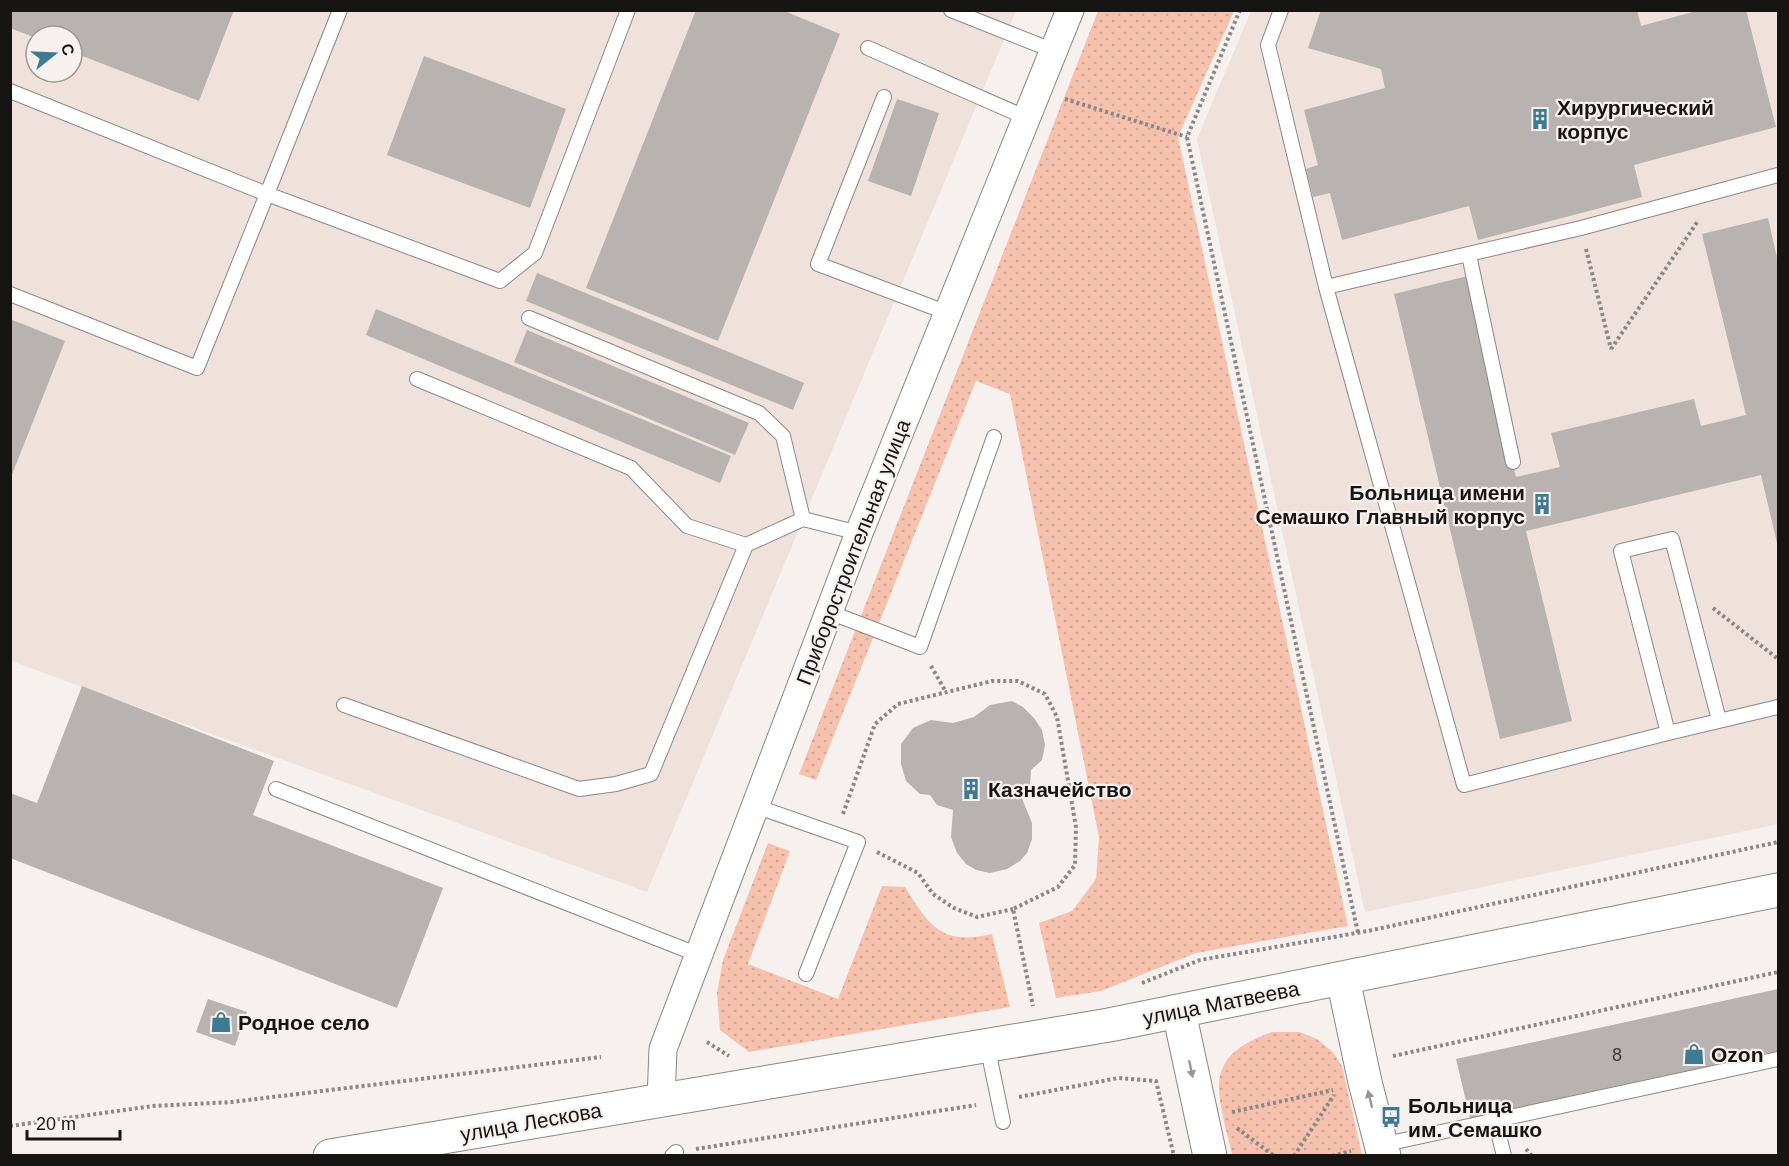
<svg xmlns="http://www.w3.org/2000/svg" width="1789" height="1166" viewBox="0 0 1789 1166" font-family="Helvetica,sans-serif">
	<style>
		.built { fill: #efe1dc; fill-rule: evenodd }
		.grass { fill: url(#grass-dots) }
		.building { fill: #b8b2b0 }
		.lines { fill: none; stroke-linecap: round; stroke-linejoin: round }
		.service-casing { stroke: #8c8785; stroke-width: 16 }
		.minor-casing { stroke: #8c8785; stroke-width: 29 }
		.secondary-casing { stroke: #8c8785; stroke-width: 35 }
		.path { stroke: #8b8785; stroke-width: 4; stroke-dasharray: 3 3; stroke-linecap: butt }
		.service { stroke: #fff; stroke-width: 14 }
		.minor { stroke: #fff; stroke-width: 27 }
		.secondary { stroke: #fff; stroke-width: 33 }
		.oneway { fill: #979695 }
		.labels { text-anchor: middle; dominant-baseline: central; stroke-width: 4.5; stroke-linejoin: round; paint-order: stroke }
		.number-label { font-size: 18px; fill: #3f3c3b }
		.poi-label { font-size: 21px; font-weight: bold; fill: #171514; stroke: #f6f0ee; text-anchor: start }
		.street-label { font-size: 21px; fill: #171514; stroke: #f6f0ee }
	</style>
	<defs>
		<pattern id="grass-dots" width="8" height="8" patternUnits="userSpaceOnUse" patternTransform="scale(1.5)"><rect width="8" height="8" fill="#f6c2ae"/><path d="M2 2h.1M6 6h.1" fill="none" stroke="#d2a695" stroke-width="1.8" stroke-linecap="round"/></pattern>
	</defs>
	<rect width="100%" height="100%" fill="#f6f0ee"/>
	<path class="built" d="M10 11H1016L647 892 11 661ZM36 36H72V72H36Z
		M1251 11H1778V824L1365 912 1197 139Z"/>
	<path class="grass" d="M1098 11H1234L1178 137 1348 926 1196 953 1101 991 1056 998 1039 923 1072 911 1096 879 1099 837 1010 394 976 381 816 780 799 774Z
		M768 843 790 851 748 964 838 999 882 886 905 887C929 926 942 946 992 934L1010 1007 749 1052 720 1030 717 993 723 960Z
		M1272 1032H1299L1317 1039 1333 1052 1342 1066 1362 1155H1232C1219 1094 1198 1058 1272 1032Z"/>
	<path class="building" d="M10 10H234L199 101 72 52V36H36V38L10 28Z
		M696 10H782L840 34 718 341 586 288Z
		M1321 10H1637L1641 26 1700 10H1746L1776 127 1634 165 1642 197 1478 240 1469 206 1342 240 1330 193 1313 197 1306 169 1318 165 1304 110 1385 88 1381 69 1308 48Z
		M424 56 566 109 530 208 387 155Z
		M897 99 939 113 911 196 868 181Z
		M1768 218 1778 262V547L1761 475 1526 531 1572 721 1500 739 1394 294 1468 276 1516 477 1560 467 1551 433 1694 399 1701 426 1746 415 1702 234Z
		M537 273 804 383 793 410 526 301Z
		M376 309 731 456 720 483 366 335Z
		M10 319 65 341 11 477 10 476Z
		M527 330 749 423 735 455 514 362Z
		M82 686 274 761 253 815 443 888 397 1008 10 858V793L37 803Z
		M1012 701 1023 707 1034 718 1042 730 1045 745 1042 760 1031 770 1030 785 1021 796 1032 823V839L1027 853 1020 861 1007 869 990 873 976 870 966 864 957 853 951 837 953 810 937 805 930 795 920 794 906 781 901 764V744L913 728 931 720 953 723 974 717 990 705Z
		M1778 989V1051L1470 1118 1456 1059Z
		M208 999 247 1012 235 1046 196 1032Z"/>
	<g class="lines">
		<defs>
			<path id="service" d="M951 10 1054 51
				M1281 10 1268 45 1326 287 1464 785 1668 733
				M868 48 1027 118
				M10 91 267 194 340 10
				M884 97 818 264 948 313
				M1469 255 1513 462
				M1326 287 1581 228 1778 175
				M10 294 197 368 267 194 500 281 535 253 628 10
				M529 318 759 413 783 436 803 519 859 533
				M417 379 631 468 687 526 746 545 803 519
				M829 612 920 647 994 437
				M344 705 579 789 616 784 651 774 746 545
				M1719 720 1672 539 1621 551 1668 733 1778 707
				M276 789 699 955
				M755 806 858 842 806 974
				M987 1045 1003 1122
				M1495 1120 1504 1156
				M1381 1145 1778 1059
				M672 1156 676 1152"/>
			<path id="minor" d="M661 1100 663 1049 859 533 1070 10"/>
			<path id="secondary" d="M1343 979 1365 1082 1384 1156
				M1179 1012 1210 1156
				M330 1156 1109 1025 1778 890"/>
		</defs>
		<use href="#service" class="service-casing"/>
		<use href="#minor" class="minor-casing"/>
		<use href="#secondary" class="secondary-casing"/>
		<path class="path" d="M1240 10 1187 137 1358 933
			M1065 99 1187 137
			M1586 249 1611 349
			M1611 349 1698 221
			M1713 608 1778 659
			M931 666 946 692
			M843 814 875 724 898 704 992 681H1018L1045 694 1057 717 1076 827 1075 865 1058 887 1013 909 1033 1006
			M877 852 918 873 933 894 954 908 977 917 1013 909
			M1142 983 1200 960 1368 931 1778 842
			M707 1042 729 1056
			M1393 1056 1778 972
			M1019 1097 1118 1078 1156 1081 1174 1156
			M1232 1112 1333 1090
			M10 1126 153 1106 232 1102 601 1057
			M1237 1128 1274 1156
			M696 1149 976 1105
			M1526 1149 1532 1156
			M1294 1156 1334 1095
			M1332 1156 1351 1151"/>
		<use href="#service" class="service"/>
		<use href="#minor" class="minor"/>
		<use href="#secondary" class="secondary"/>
	</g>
	<defs><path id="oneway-solid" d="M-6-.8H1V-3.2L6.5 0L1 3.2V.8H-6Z" transform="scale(1.5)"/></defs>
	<g class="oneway">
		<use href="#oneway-solid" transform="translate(1191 1069) rotate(78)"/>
		<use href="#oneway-solid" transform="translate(1370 1099) rotate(-104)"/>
	</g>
	<defs>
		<symbol id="building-bare" viewBox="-9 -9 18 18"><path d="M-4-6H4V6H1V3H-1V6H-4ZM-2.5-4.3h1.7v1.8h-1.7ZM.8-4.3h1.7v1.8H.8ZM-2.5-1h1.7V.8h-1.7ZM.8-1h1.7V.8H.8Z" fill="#3e7a91" stroke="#f6f0ee" stroke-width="2.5" paint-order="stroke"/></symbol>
		<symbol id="shop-bare" viewBox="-9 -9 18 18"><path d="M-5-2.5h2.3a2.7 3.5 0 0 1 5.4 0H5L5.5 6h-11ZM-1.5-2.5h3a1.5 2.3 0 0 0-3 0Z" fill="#3e7a91" stroke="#f6f0ee" stroke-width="2.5" paint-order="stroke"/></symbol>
		<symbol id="bus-bare" viewBox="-9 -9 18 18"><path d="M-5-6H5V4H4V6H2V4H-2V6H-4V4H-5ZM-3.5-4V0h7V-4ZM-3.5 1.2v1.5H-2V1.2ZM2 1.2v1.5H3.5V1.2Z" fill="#3e7a91" stroke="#f6f0ee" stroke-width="2.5" paint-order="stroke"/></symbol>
	</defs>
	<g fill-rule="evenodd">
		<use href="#building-bare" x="1525" y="104" width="30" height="30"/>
		<use href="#building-bare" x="1527" y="489" width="30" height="30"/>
		<use href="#building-bare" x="956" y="774" width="30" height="30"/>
		<use href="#shop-bare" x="206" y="1007" width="30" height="30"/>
		<use href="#shop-bare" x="1679" y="1039" width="30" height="30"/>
		<use href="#bus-bare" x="1376" y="1102" width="30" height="30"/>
	</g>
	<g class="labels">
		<g class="number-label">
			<text x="1617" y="1055">8</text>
		</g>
		<g class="poi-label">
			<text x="1557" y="107">Хирургический<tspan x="1557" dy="24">корпус</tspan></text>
			<text x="1525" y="492" text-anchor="end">Больница имени<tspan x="1525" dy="24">Семашко Главный корпус</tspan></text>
			<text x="988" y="789">Казначейство</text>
			<text x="238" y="1022">Родное село</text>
			<text x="1711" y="1054">Ozon</text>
			<text x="1408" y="1105">Больница<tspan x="1408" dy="24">им. Семашко</tspan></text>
		</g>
		<g class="street-label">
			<text transform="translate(853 552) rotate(-69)">Приборостроительная улица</text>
			<text transform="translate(1221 1003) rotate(-11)">улица Матвеева</text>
			<text transform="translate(531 1122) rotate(-10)">улица Лескова</text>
		</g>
	</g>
	<rect width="1789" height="1166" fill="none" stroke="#171514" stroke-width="24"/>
	<g transform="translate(54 54) rotate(72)"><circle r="28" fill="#f6f0ee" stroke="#9d9897" stroke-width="1.5"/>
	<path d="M0-4.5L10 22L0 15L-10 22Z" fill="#3e7a91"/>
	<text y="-9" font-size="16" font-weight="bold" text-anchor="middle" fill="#171514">С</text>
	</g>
	<path d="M27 1130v9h93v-9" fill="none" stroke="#171514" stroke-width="3"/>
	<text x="36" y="1130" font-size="18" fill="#171514" stroke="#f6f0ee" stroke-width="4.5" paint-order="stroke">20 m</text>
</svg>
